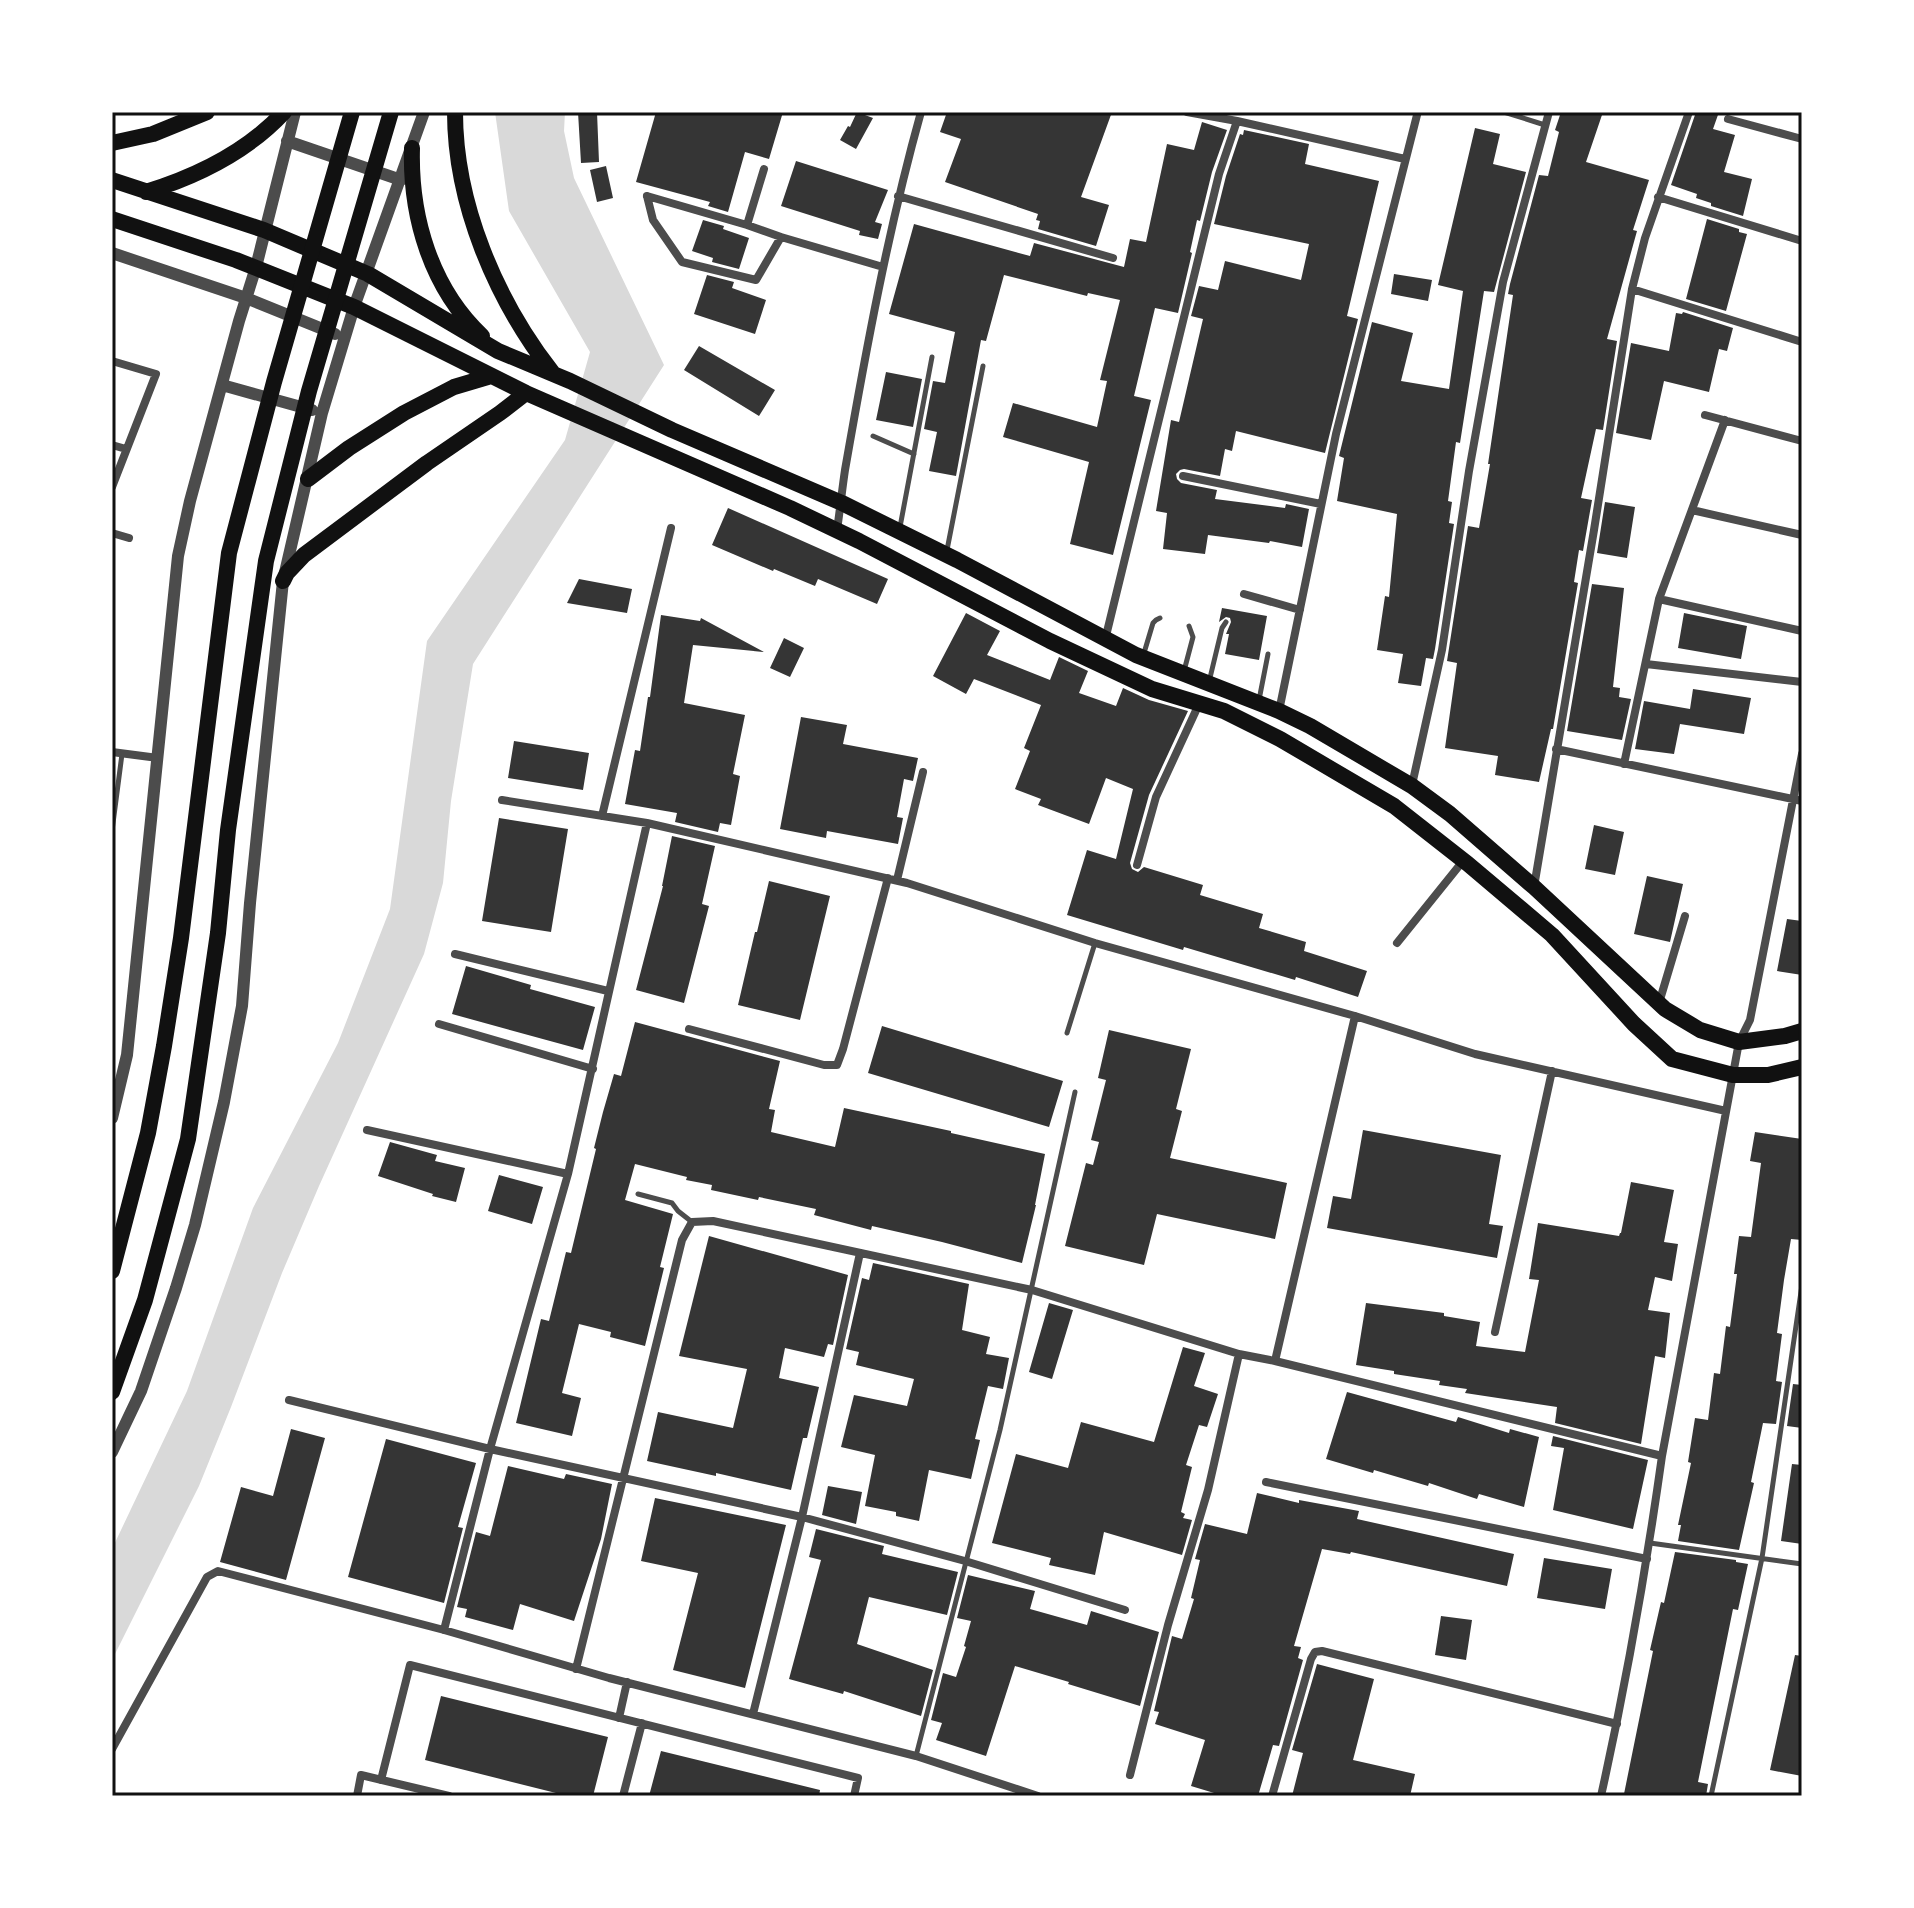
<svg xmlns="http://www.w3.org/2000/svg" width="1914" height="1908" viewBox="0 0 1914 1908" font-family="'Public Sans',sans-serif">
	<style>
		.water { fill: #d9d9d9 }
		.building { fill: #353535 }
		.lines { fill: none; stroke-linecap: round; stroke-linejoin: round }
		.service { stroke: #4c4c4c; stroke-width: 5 }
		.minor { stroke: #4c4c4c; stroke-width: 8 }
		.tertiary { stroke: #4c4c4c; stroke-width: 12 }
		.primary { stroke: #111; stroke-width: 16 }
		.trunk { stroke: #111; stroke-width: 16 }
		.neatline { fill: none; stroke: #111; stroke-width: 3 }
	</style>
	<rect width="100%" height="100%" fill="#fff"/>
	<path class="water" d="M495 112H565L564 131 574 178 664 365 473 664 451 801 443 883 424 954 319 1186 282 1273 231 1407 199 1486 112 1660V1549L187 1391 253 1208 338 1043 390 909 427 641 565 440 590 352 509 211Z"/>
	<path class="building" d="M578 112H597L599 162 581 163Z
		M656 112H783L769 159 745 152 728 212 708 206 710 202 636 182Z
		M857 112 873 118 856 149 840 140 848 126 850 127Z
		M947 112H1112L1081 197 1109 205 1096 246 1038 229 1040 221 1036 220 1038 214 945 182 961 139 940 132Z
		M1561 112H1603L1586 162 1649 180 1633 230 1637 231 1607 339 1617 341 1603 430 1596 429 1581 498 1592 500 1583 551 1579 550 1574 582 1578 583 1553 729H1551L1539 782 1495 775 1498 756 1445 748 1457 663 1447 661 1468 526 1479 528 1490 464H1488L1513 295 1508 294 1510 284 1539 175 1548 176 1559 132 1555 130Z
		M1696 112H1719L1713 129 1735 135 1724 172 1752 179 1743 216 1711 206V203L1696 198 1697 194 1671 185Z
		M1202 122 1227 130 1212 172 1200 221 1197 220 1190 252 1192 253 1178 313 1155 308 1134 396 1151 400 1113 555 1070 544 1089 462 1003 437 1013 403 1097 427 1107 381 1100 380 1120 300 1088 293 1087 296 1004 275 986 341 981 340 956 476 929 471 937 432 924 429 933 381 945 383 955 332 889 314 914 224 1030 256 1034 243 1124 267 1130 239 1146 242 1167 144 1194 150Z
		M1475 128 1500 134 1493 164 1526 172 1494 292 1484 291 1460 443 1456 442 1448 501 1452 502 1449 523 1454 524 1435 649 1433 659 1426 658 1421 686 1398 683 1403 654 1377 650 1385 596 1389 597 1397 514 1337 501 1344 458 1339 456 1372 322 1413 333 1401 381 1449 389 1463 291 1438 285Z
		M1244 130 1309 144 1305 164 1379 181 1347 316 1358 319 1325 453 1236 431 1232 451 1225 449 1220 476 1184 469 1180 470 1176 474 1177 479 1181 483 1217 490 1215 499 1285 508 1286 504 1309 509 1302 547 1270 541 1269 543 1208 535 1205 554 1163 549 1167 513 1156 511 1171 420 1179 422 1203 319 1191 316 1199 286 1218 290 1225 261 1301 280 1309 244 1214 224 1226 176 1240 134 1243 135Z
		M796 161 888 190 875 222 882 224 878 239 859 235 860 231 781 206Z
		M606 166 613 198 597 202 590 170Z
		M1707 219 1739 229V232L1747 234 1726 311 1686 299Z
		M703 220 724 226 723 229 749 238 739 269 712 262 713 258 692 251Z
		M1394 274 1432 280 1428 301 1391 294Z
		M707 275 734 282 732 288 766 300 755 334 694 314Z
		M1683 312 1733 328 1727 351 1719 349 1709 392 1664 381 1651 440 1616 433 1631 343 1669 351 1676 313 1682 314Z
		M699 346 775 390 759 416 684 370Z
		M886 372 922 379 913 427 876 420Z
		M1605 502 1635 507 1627 558 1597 553Z
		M728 508 888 579 877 604 818 579 815 586 774 569 773 571 712 545Z
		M579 579 632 589 627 613 567 603Z
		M1592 584 1624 588 1613 687 1620 688 1619 697 1631 699 1622 740 1567 731Z
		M1222 608 1267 616 1259 660 1225 654 1229 634H1226L1231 622 1230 618 1226 617 1219 622Z
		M966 613 1000 631 987 655 1050 680 1059 657 1088 671 1079 693 1116 706 1123 688 1149 700 1188 711 1149 795 1130 863 1132 869 1138 872 1144 867 1203 885 1200 895 1263 914 1259 928 1306 942 1304 951 1367 971 1358 997 1296 977 1295 980 1184 947 1183 950 1067 915 1087 850 1116 859 1133 789 1106 778 1089 824 1038 805 1041 799 1015 789 1030 751 1024 748 1041 705 974 679 966 694 933 676Z
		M1684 613 1747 626 1741 659 1678 648Z
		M661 615 700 621 701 618 764 652 693 645 684 703 745 715 733 774 740 776 731 825 720 823 718 832 675 822 677 813 625 804 635 750 640 751 648 697H650Z
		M784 638 804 648 790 677 770 668Z
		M1693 689 1751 698 1744 734 1680 724 1674 754 1635 749 1644 701 1690 709Z
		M801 717 847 725 843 744 918 758 913 781 904 779 897 817 903 818 898 844 827 831 826 838 780 829Z
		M514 741 589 753 583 790 508 778Z
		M499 818 568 829 551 932 482 921Z
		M1594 825 1624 832 1615 875 1585 869Z
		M672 836 715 846 702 904 709 906 684 1003 636 990 663 886H662Z
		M1647 876 1683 884 1670 942 1634 934Z
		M769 881 830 896 800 1020 738 1005 751 949 755 932H757Z
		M1787 919 1802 921V975L1777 971Z
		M466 966 531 985 530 989 595 1007 583 1050 452 1014Z
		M635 1022 780 1061 769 1109 775 1110 771 1132 835 1147 844 1108 951 1131V1133L1045 1154 1035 1205H1036L1022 1263 942 1242 872 1226 871 1230 814 1215 816 1209 759 1197 758 1200 711 1190 712 1185 686 1180 687 1177 635 1164 625 1200 673 1214 660 1267 664 1268 645 1346 610 1337 611 1332 579 1324 562 1393 581 1398 572 1436 516 1423 541 1319 549 1321 566 1252 571 1253 596 1149 594 1148 603 1112 614 1074 621 1076Z
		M882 1026 1063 1081 1049 1127 868 1073Z
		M1109 1030 1191 1049 1176 1109 1182 1111 1170 1158 1287 1183 1275 1239 1157 1214 1144 1265 1065 1246 1086 1163 1093 1165 1099 1142 1091 1140 1106 1080 1098 1078Z
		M1363 1130 1501 1155 1489 1224 1503 1226 1497 1258 1327 1228 1333 1196 1351 1199Z
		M1755 1132 1802 1139V1240L1791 1239 1784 1280 1777 1333 1782 1334 1776 1381 1782 1382 1776 1424 1763 1423 1751 1482 1754 1483 1739 1550 1678 1541 1681 1525H1678L1691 1463 1688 1462 1695 1418 1708 1420 1714 1373 1720 1374 1726 1326 1730 1327 1737 1274H1734L1739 1236 1751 1237 1761 1163 1750 1161Z
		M390 1142 437 1155 435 1161 465 1168 456 1202 432 1196 433 1194 378 1176Z
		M499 1175 543 1187 532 1224 488 1211Z
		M1631 1182 1674 1190 1664 1242 1678 1244 1672 1281 1655 1277 1648 1310 1670 1313 1665 1358 1655 1356 1641 1444 1555 1423 1557 1407 1465 1393 1467 1389 1439 1385 1440 1381 1394 1374V1371L1356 1365 1366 1303 1444 1313V1316L1480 1322 1476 1346 1525 1352 1539 1280 1529 1279 1538 1223 1619 1236 1620 1233H1621Z
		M709 1236 848 1275 833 1345 828 1344 824 1357 785 1348 779 1378 819 1387 807 1438H803L791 1490 716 1473V1476L647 1461 658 1412 733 1428 747 1369 679 1356Z
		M873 1263 969 1284 962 1330 990 1337 986 1354 1009 1358 1003 1389 988 1386 975 1439 980 1440 971 1479 929 1470 919 1521 896 1516V1512L865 1506 875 1455 841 1447 854 1395 907 1406 914 1379 856 1365 859 1352 846 1349 862 1278 869 1280Z
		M1049 1303 1073 1310 1052 1379 1029 1372Z
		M1183 1347 1205 1353 1194 1386 1218 1394 1207 1427 1199 1425 1186 1465 1192 1467 1181 1512 1185 1514 1183 1518 1192 1520 1182 1555 1104 1532 1095 1575 1049 1565 1051 1558 992 1543 1016 1454 1068 1468 1081 1422 1154 1442Z
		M1793 1384 1802 1385V1428L1787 1426Z
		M1347 1392 1456 1422 1458 1417 1509 1433 1510 1429 1539 1437 1524 1507 1479 1494 1477 1499 1429 1483 1428 1486 1374 1470 1373 1473 1326 1459Z
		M291 1429 325 1438 286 1580 220 1562 241 1487 273 1496Z
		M1553 1436 1648 1460 1633 1529 1553 1510 1564 1448 1551 1446Z
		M386 1439 476 1463 458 1527 463 1528 444 1603 348 1577Z
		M1792 1464 1802 1465V1544L1781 1541Z
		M508 1466 564 1479 566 1474 612 1484 601 1539 574 1621 520 1604 513 1630 465 1617 467 1609 457 1607 476 1532 490 1536Z
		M828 1486 862 1492 856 1524 822 1515Z
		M1257 1493 1299 1503V1500L1359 1511 1357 1519 1514 1554 1507 1586 1351 1552 1350 1554 1322 1549 1294 1646 1301 1647 1298 1658 1303 1660 1279 1746 1273 1745 1258 1796H1224L1191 1786 1205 1740 1155 1724 1159 1712 1154 1711 1172 1636 1182 1639 1194 1599 1191 1598 1200 1560 1195 1559 1205 1524 1247 1534Z
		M655 1498 786 1525 745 1688 673 1670 698 1573 641 1561Z
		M816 1529 884 1546 882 1554 958 1572 947 1615 869 1597 857 1644 933 1670 921 1716 844 1691 843 1694 789 1679 821 1560 809 1557Z
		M1675 1552 1736 1560V1562L1748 1564 1738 1610 1733 1609 1698 1782 1708 1784 1706 1796H1636L1624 1794 1653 1651 1650 1650 1661 1602 1664 1603Z
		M1544 1558 1612 1569 1605 1609 1537 1598Z
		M968 1575 1035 1591 1030 1609 1087 1625 1091 1611 1159 1632 1140 1706 1068 1684 1069 1682 1015 1666 986 1756 936 1740 942 1723 931 1720 943 1673 956 1677 966 1647 964 1646 971 1621 957 1618Z
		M1441 1616 1472 1620 1466 1660 1435 1655Z
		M1795 1655 1802 1656V1776L1770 1770Z
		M1317 1664 1374 1679 1353 1760 1415 1774 1410 1796H1292L1303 1753 1292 1750Z
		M441 1696 608 1737 593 1796H568L425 1760Z
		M661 1751 820 1790 819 1796H649Z"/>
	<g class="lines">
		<path class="service" d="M1504 112 1545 125
			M873 436 914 454
			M900 527 932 357
			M947 550 983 366
			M1144 653 1153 623 1156 620 1160 618
			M1184 671 1193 637 1189 626
			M1209 682 1222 628 1226 622
			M1259 700 1268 654
			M112 831 122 754
			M1067 1033 1095 943
			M638 1194 672 1203 678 1211 692 1222
			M1650 1543 1802 1564
			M916 1756 1000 1430 1075 1092
			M1711 1796 1762 1558 1802 1285"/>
		<path class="minor" d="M1187 112 1237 121
			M1728 119 1802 139
			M764 169 747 225 781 237
			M647 196 653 220 682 262 756 280 781 237 883 267
			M647 196 747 225
			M898 196 1113 258
			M1658 197 1802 241
			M1632 289 1802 342
			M112 361 156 374 112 487
			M1705 415 1802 441
			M112 445 126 449
			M1183 476 1321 504
			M1692 510 1802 535
			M837 530C840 510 842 490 845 470 866 350 888 230 921 112
			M112 533 129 538
			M1244 594 1300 610
			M1659 599 1802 631
			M1105 640 1219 174 1237 121 1405 159
			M1646 664 1802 682
			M1279 711 1336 434 1417 115
			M1556 749 1802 801
			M112 752 158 758
			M1624 764 1659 599 1725 420
			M1412 785 1442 650 1469 471 1503 282 1549 112
			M502 800 647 823 907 883 1095 943 1355 1016 1475 1054 1726 1111
			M602 816 671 528
			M1137 865 1156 797 1199 704
			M897 880 923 772
			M1534 887 1594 530 1632 289 1645 238 1689 112
			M1397 943 1463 861
			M455 954 608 991
			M1659 1003 1685 916
			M439 1024 593 1069
			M689 1029 824 1065H837L843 1049 888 878
			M367 1130 568 1174
			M1495 1332 1552 1071
			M1275 1361 1355 1016
			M289 1400 490 1449 802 1517 965 1561 1125 1610
			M1662 1456 1739 1042 1750 1020 1802 754
			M1266 1482 1647 1559
			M444 1630 490 1449 568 1174 647 823
			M576 1669 682 1240 692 1222 713 1221 1032 1290 1239 1354 1275 1361 1662 1456C1646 1570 1626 1684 1601 1796
			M753 1714 802 1517 860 1253
			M619 1718 627 1682
			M112 1749 207 1577 218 1571 444 1630 609 1678 916 1756 1038 1796
			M1130 1775 1168 1625 1208 1490 1239 1354
			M381 1780 410 1665 858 1778 854 1796
			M357 1796 361 1775 449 1796
			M623 1796 642 1723
			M1272 1796 1311 1659 1315 1652 1322 1651 1617 1724"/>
		<path class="tertiary" d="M287 141 401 180
			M112 253 246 298 335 334
			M222 385 312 410
			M112 1118 127 1055 178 556 190 501 239 321 256 267 295 112
			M112 1452 141 1391 176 1288 195 1225 224 1102 242 1006 250 903 283 581 322 413 354 307 424 112"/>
		<path class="primary" d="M455 112C455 204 496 300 552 372
			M112 143 153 134 207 112
			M412 148C410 217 431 288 482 336
			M112 180 264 230 368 274 498 351 570 381 672 430 842 503 957 560 1136 655 1279 711 1310 726 1412 786 1450 814 1534 887 1665 1009 1700 1030 1739 1042 1785 1036 1802 1031
			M146 192C198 176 247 152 284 112
			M112 219 236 260 354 307 526 393 790 508 859 541 1050 641 1152 689 1224 711 1280 739 1394 806 1468 864 1552 935 1634 1024 1672 1059 1733 1075H1768L1802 1067
			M308 479 349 448 404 413 454 387 491 376
			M283 581 287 573 304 555 427 463 500 413 526 393"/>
		<path class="trunk" d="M112 1271 148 1133 164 1046 181 938 229 553 274 382 352 112
			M112 1392 145 1300 188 1139 218 933 228 830 266 561 309 391 391 112"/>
	</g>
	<rect width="1914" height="1908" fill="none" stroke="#ffffff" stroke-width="228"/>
	<rect x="114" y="114" width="1686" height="1680" class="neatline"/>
</svg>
